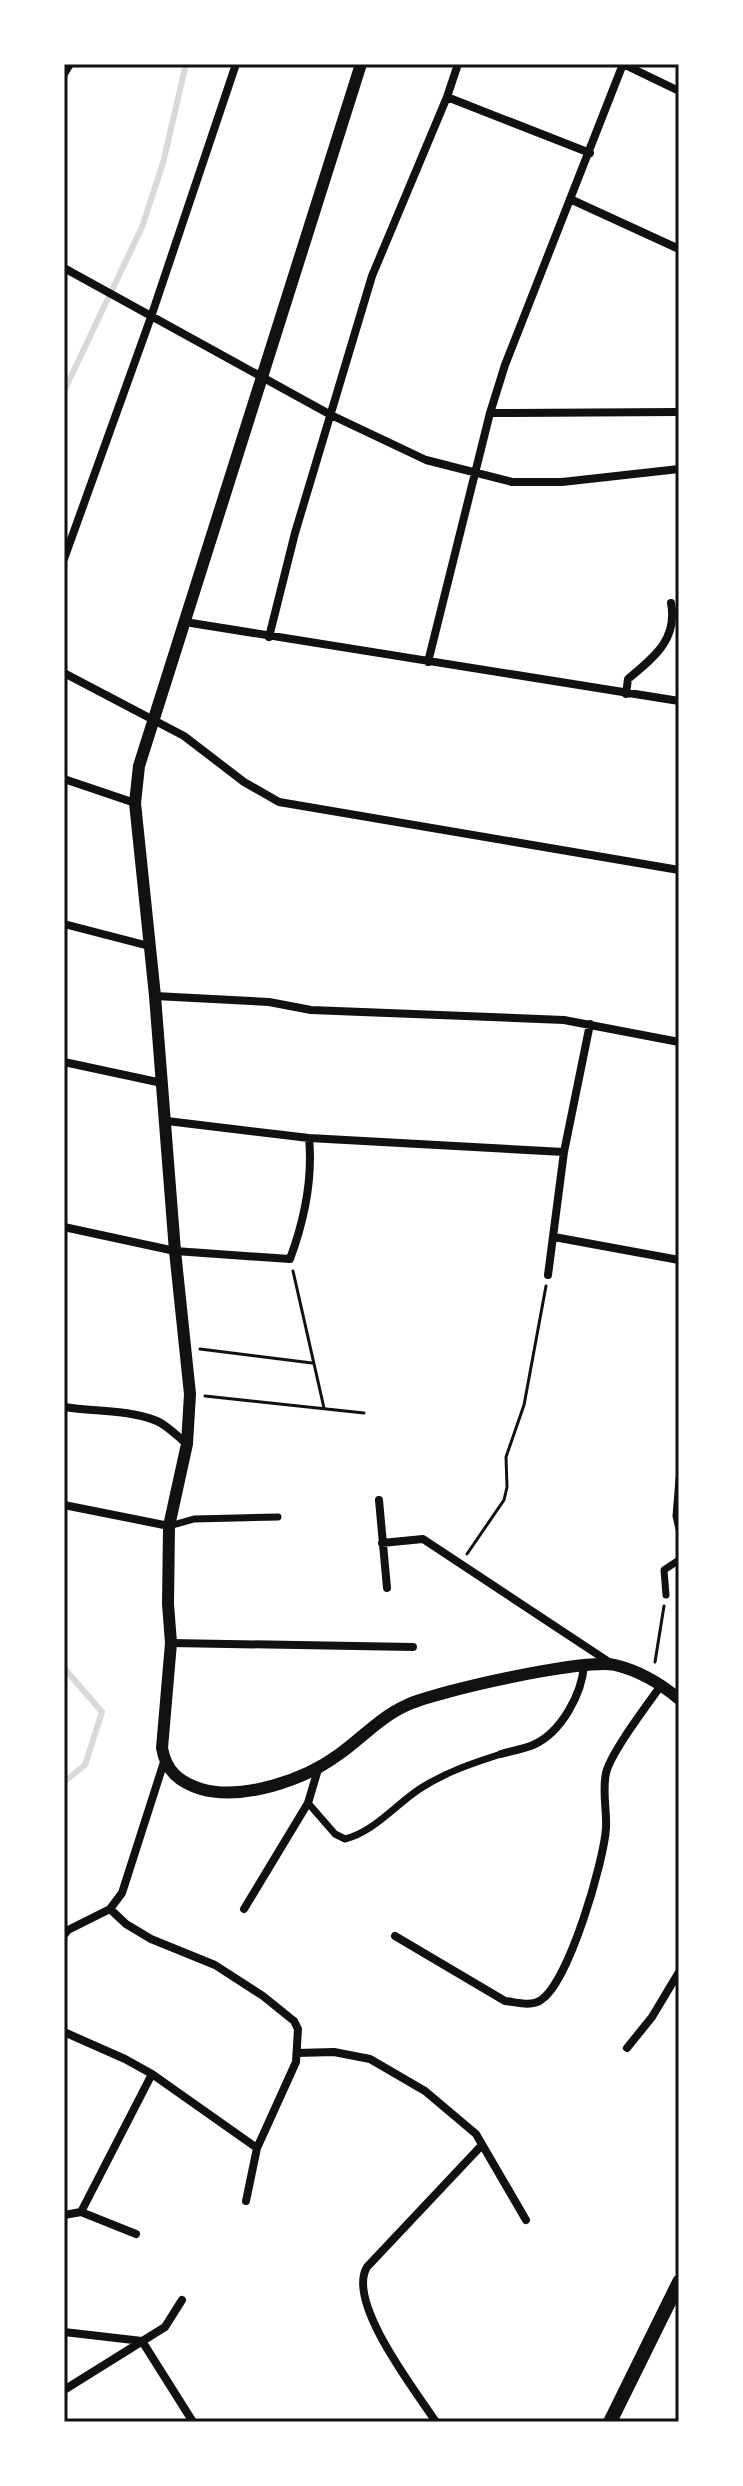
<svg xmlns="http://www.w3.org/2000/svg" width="743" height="2486" viewBox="0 0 743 2486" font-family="Manrope,sans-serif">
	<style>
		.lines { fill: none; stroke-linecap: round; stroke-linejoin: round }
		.stream { stroke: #d9d9d9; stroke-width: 6 }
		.path { stroke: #111; stroke-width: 3 }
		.pedestrian { stroke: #111; stroke-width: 7 }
		.minor { stroke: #111; stroke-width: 8 }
		.tertiary { stroke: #111; stroke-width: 12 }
		.secondary { stroke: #111; stroke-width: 14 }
		.neatline { fill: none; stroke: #111; stroke-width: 3 }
	</style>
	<rect width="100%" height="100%" fill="#fff"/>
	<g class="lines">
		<path class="stream" d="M64 391 142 227 163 163 186 64
			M64 1668 102 1712 85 1765 64 1782"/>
		<path class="path" d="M293 1271 324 1408
			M200 1349 312 1363
			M205 1396 364 1413
			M467 1554 504 1500 507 1487 506 1457 524 1405 546 1286
			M655 1662 664 1606"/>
		<path class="pedestrian" d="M679 1479 676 1516 679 1529
			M169 1526 194 1519 278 1517
			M666 1595 664 1570 679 1560
			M308 1803 335 1834 345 1839C374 1832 396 1804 421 1788 446 1772 473 1763 501 1754"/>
		<path class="minor" d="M64 74 70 64
			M447 97 590 153
			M570 199 679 249
			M64 268 331 415 426 460 512 482H562L679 469
			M490 413 679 412
			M64 559 151 317 236 64
			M185 622 679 701
			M269 637 295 533 372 276 447 97 458 64
			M428 662 490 413 505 365 623 64 679 91
			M64 673 184 736 244 782 279 802 679 870
			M626 694 628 679C653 658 678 640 671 603
			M64 779 135 803
			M64 924 149 946
			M155 996 269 1002 311 1010 564 1020 679 1042
			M64 1062 162 1083
			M167 1121 309 1138 564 1152
			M64 1227 175 1251 290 1259C304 1221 313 1179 309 1138
			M554 1237 679 1260
			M548 1275 564 1152 590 1024
			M64 1407C95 1412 127 1409 157 1421 168 1426 178 1437 187 1444
			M379 1500 387 1588
			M64 1505 169 1526
			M382 1543 423 1539 612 1664
			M171 1643 413 1647
			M501 1754C512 1751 523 1749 533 1745 561 1733 582 1694 584 1665
			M110 1909 126 1924 151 1939 215 1965 263 1996 294 2021 298 2029 296 2062 257 2148 246 2201
			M244 1909 308 1803 319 1766
			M64 1935 68 1930 110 1909 122 1893 164 1762
			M395 1936 505 2001C516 2002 531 2007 541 2000 569 1982 604 1861 606 1828 607 1810 602 1792 606 1773 611 1752 648 1704 662 1684
			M64 2032 125 2059 152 2074 257 2148
			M627 2048 652 2017 679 1972
			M297 2053 334 2052 370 2059 425 2091 476 2134 526 2220
			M81 2212 152 2074
			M81 2212 136 2234
			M64 2215 81 2212
			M64 2332 142 2341 193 2422
			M64 2390 165 2327 182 2300
			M436 2422C415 2390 346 2302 367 2267L482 2145"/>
		<path class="tertiary" d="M361 64 139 766 135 803 155 996 175 1251 190 1394 187 1444 169 1526 168 1604 171 1643 162 1748C166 1771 179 1782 201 1789 242 1801 304 1780 338 1755 362 1738 380 1717 407 1705 437 1691 585 1658 615 1665 640 1671 660 1683 679 1699"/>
		<path class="secondary" d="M610 2422 679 2282"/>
	</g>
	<rect width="743" height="2486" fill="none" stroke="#ffffff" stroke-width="132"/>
	<rect x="66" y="66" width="611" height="2354" class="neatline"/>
</svg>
